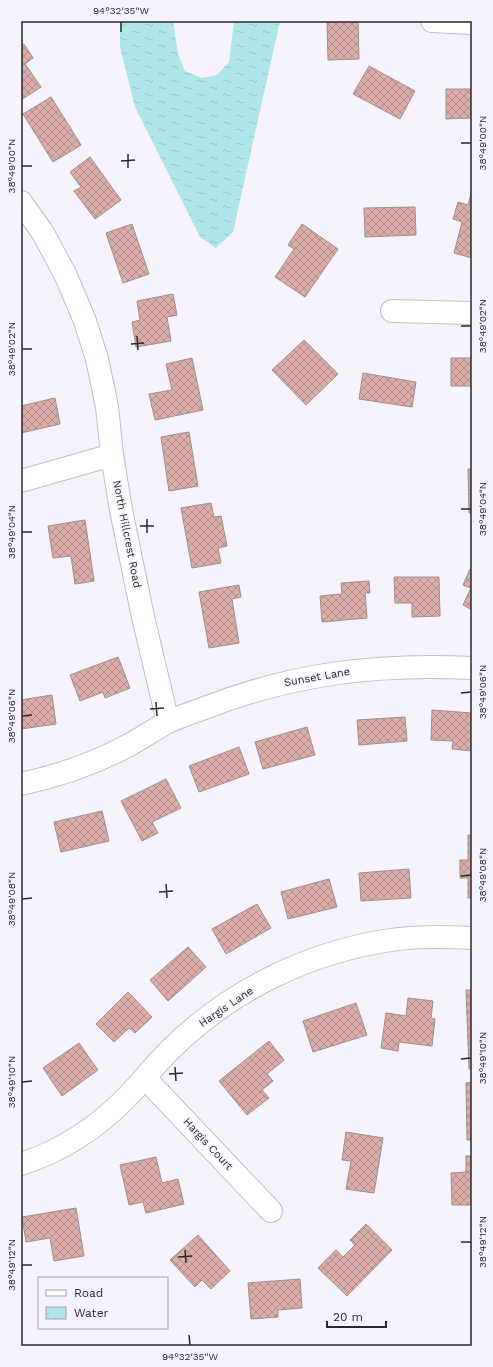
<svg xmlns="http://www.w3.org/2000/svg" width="493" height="1367" viewBox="0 0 493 1367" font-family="'Work Sans',sans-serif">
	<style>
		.water { fill: url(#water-ripples) }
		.building { fill: url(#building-cross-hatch); stroke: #9b908e }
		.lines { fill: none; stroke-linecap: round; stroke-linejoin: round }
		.street-casing { stroke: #c2bec8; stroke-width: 24 }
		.street { stroke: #fff; stroke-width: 22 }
		.ticks { fill: none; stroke: #2a282c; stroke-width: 1.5 }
		.labels { text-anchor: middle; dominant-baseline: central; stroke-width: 3.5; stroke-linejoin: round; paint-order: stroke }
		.street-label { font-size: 11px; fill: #2a282c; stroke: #f6f3fd }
		.neatline { fill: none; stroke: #2a282c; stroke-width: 1.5 }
		.ticks-label { font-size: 10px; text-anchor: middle; fill: #2a282c }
	</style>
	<defs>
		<pattern id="water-ripples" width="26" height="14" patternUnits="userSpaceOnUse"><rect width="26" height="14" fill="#afe6ea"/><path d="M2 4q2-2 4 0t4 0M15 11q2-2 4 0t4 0" fill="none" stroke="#97c5c9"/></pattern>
		<pattern id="building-cross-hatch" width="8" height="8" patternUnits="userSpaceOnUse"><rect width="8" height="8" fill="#dcada8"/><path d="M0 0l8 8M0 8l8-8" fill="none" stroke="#b38d89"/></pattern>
	</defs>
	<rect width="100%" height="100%" fill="#f6f3fd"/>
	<path class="water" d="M120 21H173L178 54 185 71 202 78 217 75 229 62 234 21H280L233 232 216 248 200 237 135 107 120 47Z"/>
	<path class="building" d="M327 21H358L359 59 328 60Z
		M24 44 33 58 25 64 41 87 21 100V46Z
		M369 66 415 91 400 119 353 94Z
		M446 89H472V118L446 119Z
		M51 97 81 145 53 162 23 114Z
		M90 157 121 200 95 219 74 191 81 187 70 172Z
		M472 190V258L454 253 462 222 453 219 458 202 468 205Z
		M415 207 416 235 365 237 364 208Z
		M132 224 149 274 123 283 106 233Z
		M302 224 338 249 305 297 275 277 294 249 288 245Z
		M173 294 177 315 167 317 171 341 136 347 132 322 140 320 137 301Z
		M304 340 338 374 306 405 272 370Z
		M192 358 203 410 155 420 149 394 172 390 166 364Z
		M451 358H472V386H451Z
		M363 373 416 382 412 407 359 399Z
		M55 398 60 424 21 433V406Z
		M189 432 198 486 169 491 161 437Z
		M468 469H472V513H469Z
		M211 503 214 517 221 516 227 546 218 548 221 563 192 568 181 508Z
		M85 520 94 581 75 584 71 556 53 558 48 526Z
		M470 569 472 570V610L463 605 471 588 463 585Z
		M394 577H439L440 616 412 617V603H395Z
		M369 581 370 593H365L367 618 322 622 320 596 342 594 341 583Z
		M239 585 241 597 232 599 239 643 209 648 199 592Z
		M118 657 130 688 105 698 103 692 80 701 70 675Z
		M52 695 56 724 21 729V700Z
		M432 710 472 713V751L452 749 453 741 431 740Z
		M405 717 407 741 359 745 357 720Z
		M307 727 315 755 263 769 255 742Z
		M239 747 249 774 199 792 189 766Z
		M166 779 181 808 152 822 158 833 142 841 121 801Z
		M102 811 109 841 61 852 54 822Z
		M468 835H472V898H468V878H460V860H468Z
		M409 869 411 898 361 901 359 873Z
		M329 879 337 907 288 919 281 892Z
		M257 904 271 928 226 954 212 929Z
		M188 947 206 967 168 1001 150 980Z
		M466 990H472V1069H469Z
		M128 992 152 1017 135 1033 129 1028 114 1042 96 1024Z
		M408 998 433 1001 431 1018 435 1019 432 1046 399 1042 398 1051 381 1048 386 1013 406 1016Z
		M356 1003 367 1035 313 1052 303 1021Z
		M269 1041 284 1060 267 1074 273 1081 262 1090 269 1098 247 1115 219 1081Z
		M79 1043 98 1070 62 1096 43 1068Z
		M472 1082V1140H467L466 1083Z
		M346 1132 383 1138 374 1193 346 1189 351 1161 342 1160Z
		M466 1156H472V1205H452L451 1173 466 1172Z
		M156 1157 162 1183 178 1179 184 1204 146 1213 143 1202 129 1205 120 1165Z
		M76 1208 84 1256 54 1261 50 1238 26 1242 22 1217Z
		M366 1224 392 1250 347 1296 318 1268 336 1250 343 1257 355 1245 350 1240Z
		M198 1235 230 1271 211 1289 202 1280 195 1287 170 1260Z
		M300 1279 302 1308 278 1310V1317L251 1319 248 1283Z"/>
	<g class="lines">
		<defs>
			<path id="street" d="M432 21 472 23
				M21 202 43 233 66 276 85 321 97 359 107 407 112 455 121 510 143 617 168 722
				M392 311 472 313
				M21 481 112 455
				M21 784C58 776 96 763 129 745 142 738 155 729 168 722 179 717 191 713 202 709 291 674 377 663 472 668
				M145 1078 271 1211
				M21 1164C61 1151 98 1127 127 1097 143 1081 156 1063 172 1048 231 990 309 952 391 940 417 936 445 937 472 938"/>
		</defs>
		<use href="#street" class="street-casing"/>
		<use href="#street" class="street"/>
	</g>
	<path class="ticks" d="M121 22V32M461 143H471M128 154V168M121 161 135 160M22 166H32M461 326H471M137 336 138 350M131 344 144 343M22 349H32M461 509H471M147 519V533M140 526H154M22 532H32M461 693 471 692M156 702 157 716M150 709 164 708M22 716 32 715M461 876 471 875M166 884 167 898M159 892 173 891M22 899 32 898M461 1059 471 1058M175 1067 176 1081M169 1074 183 1073M22 1082 32 1081M461 1242H471M185 1250 186 1263M178 1257 192 1256M22 1265H32M189 1335 190 1345"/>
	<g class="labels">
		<g class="street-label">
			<text transform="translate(127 534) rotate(79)">North Hillcrest Road</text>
			<text transform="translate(317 677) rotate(-10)">Sunset Lane</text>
			<text transform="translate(226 1007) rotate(-34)">Hargis Lane</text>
			<text transform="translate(208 1144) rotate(47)">Hargis Court</text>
		</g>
	</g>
	<rect width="493" height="1367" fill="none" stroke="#f6f3fd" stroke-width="44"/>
	<rect x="38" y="1277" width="130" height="52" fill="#f6f3fd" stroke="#a4a2a9"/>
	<rect x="46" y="1290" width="20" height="6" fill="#ffffff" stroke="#a4a2a9"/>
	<text x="74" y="1297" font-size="12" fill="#2a282c">Road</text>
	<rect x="46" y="1307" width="20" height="12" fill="url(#water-ripples)" stroke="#a4a2a9"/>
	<text x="74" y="1317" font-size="12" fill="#2a282c">Water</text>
	<path d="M327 1321v6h59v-6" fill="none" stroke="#2a282c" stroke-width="2"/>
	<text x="333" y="1321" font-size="12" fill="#2a282c" stroke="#f6f3fd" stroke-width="3" paint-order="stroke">20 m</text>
	<rect x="22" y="22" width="449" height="1323" class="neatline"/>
	<g class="ticks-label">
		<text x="121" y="14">94°32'35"W</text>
		<text transform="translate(482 143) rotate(-90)" y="4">38°49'00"N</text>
		<text transform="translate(11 166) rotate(-90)" y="4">38°49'00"N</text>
		<text transform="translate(482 326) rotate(-90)" y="4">38°49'02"N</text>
		<text transform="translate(11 349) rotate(-90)" y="4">38°49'02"N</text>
		<text transform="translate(482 509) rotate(-90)" y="4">38°49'04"N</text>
		<text transform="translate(11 532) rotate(-90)" y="4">38°49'04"N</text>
		<text transform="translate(482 692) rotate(-90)" y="4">38°49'06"N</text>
		<text transform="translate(11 716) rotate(-90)" y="4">38°49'06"N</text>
		<text transform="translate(482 875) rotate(-90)" y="4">38°49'08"N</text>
		<text transform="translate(11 899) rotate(-90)" y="4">38°49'08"N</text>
		<text transform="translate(482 1058) rotate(-90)" y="4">38°49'10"N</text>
		<text transform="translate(11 1082) rotate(-90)" y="4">38°49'10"N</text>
		<text transform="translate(482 1242) rotate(-90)" y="4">38°49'12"N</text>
		<text transform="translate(11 1265) rotate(-90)" y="4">38°49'12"N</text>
		<text x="190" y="1360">94°32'35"W</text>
	</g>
</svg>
